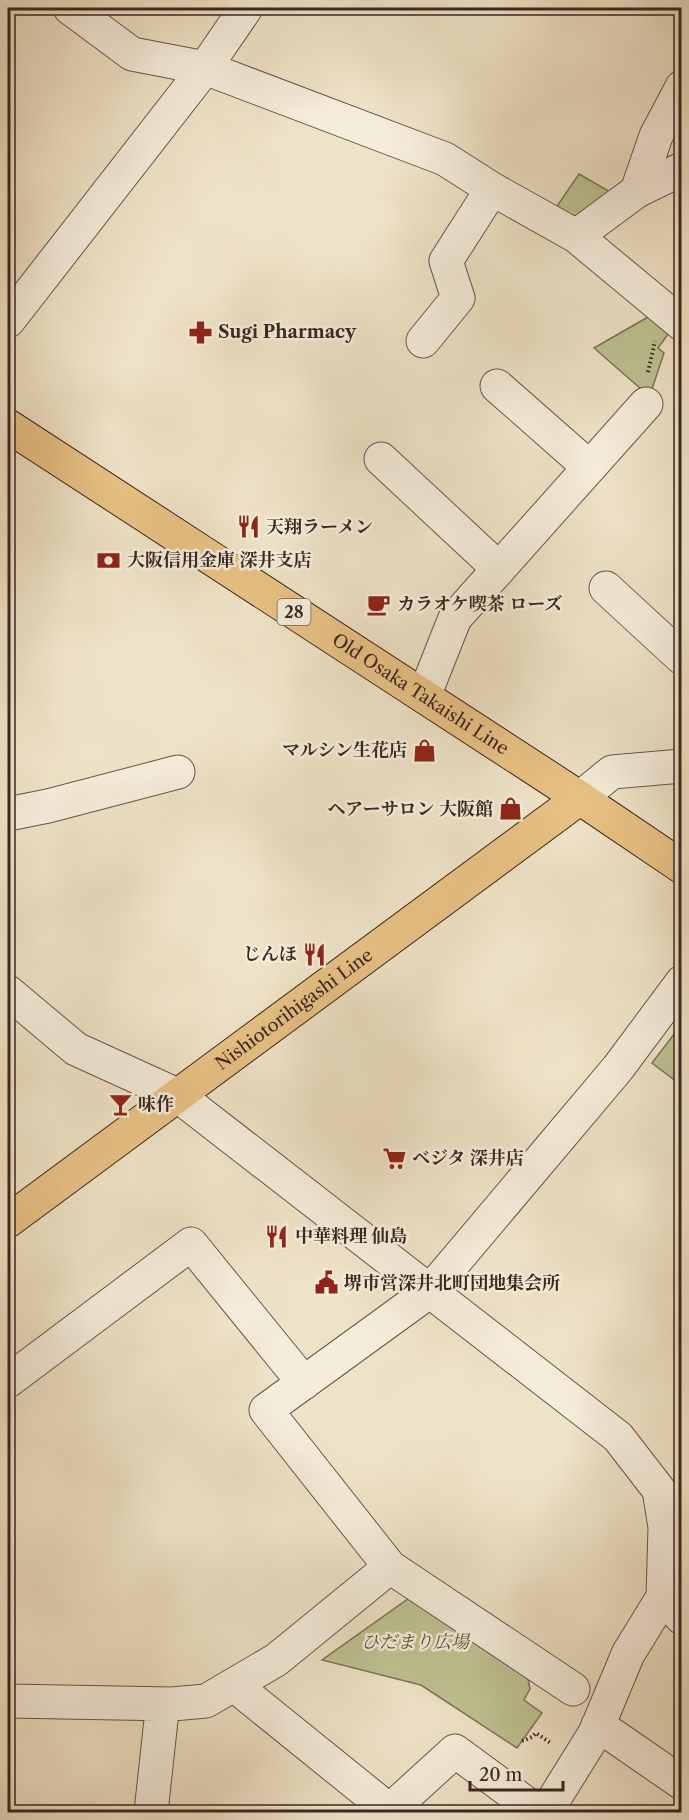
<svg xmlns="http://www.w3.org/2000/svg" width="689" height="1820" viewBox="0 0 689 1820" font-family="'Libre Caslon Text','Noto Serif JP',serif">
	<style>
		.green { fill: #bec292; stroke: #7c7459; stroke-width: 1.5 }
		.lines { fill: none; stroke-linecap: round; stroke-linejoin: round }
		.minor-casing { stroke: #66564a; stroke-width: 35 }
		.major-casing { stroke: #392720; stroke-width: 35 }
		.path { stroke: #392720; stroke-width: 4; stroke-dasharray: 1.5 3; stroke-linecap: butt }
		.minor { stroke: #f5eddb; stroke-width: 33 }
		.major { stroke: #e8c284; stroke-width: 33 }
		.labels { text-anchor: middle; dominant-baseline: central; stroke-width: 5; stroke-linejoin: round; paint-order: stroke }
		.shield { fill: #f5eddb; stroke: #716258; stroke-width: 1.5 }
		.shield-label { font-size: 16px; font-weight: bold; fill: #392720 }
		.poi-label { font-size: 18px; font-weight: bold; fill: #392720; stroke: #f5eddb; text-anchor: start }
		.street-label { font-size: 18px; fill: #392720; stroke: #f5eddb }
		.park-label { font-size: 18px; font-style: italic; fill: #5a4e3c; stroke: #f5eddb }
	</style>
	<rect width="100%" height="100%" fill="#efe3c7"/>
	<filter id="stains"><feTurbulence type="fractalNoise" baseFrequency=".00333" numOctaves="4"/><feColorMatrix values="0 0 0 0 .2 0 0 0 0 .09 0 0 0 0 .02 0 0 0 .5 -.17"/></filter>
	<radialGradient id="worn" r=".72"><stop offset=".6" stop-color="#630" stop-opacity="0"/><stop offset="1" stop-color="#630" stop-opacity=".3"/></radialGradient>
	<path class="green" d="M579 174 614 194 581 220 553 212Z
		M648 317 669 333 658 348 664 353 652 389 648 395 594 348Z
		M681 1025V1085L652 1063Z
		M415 1594 527 1673 530 1689 524 1700 542 1713 517 1748 421 1685 322 1660Z"/>
	<g class="lines">
		<defs>
			<path id="minor" d="M70 8 132 54 205 68 445 159 492 189 576 236 682 324
				M637 191 656 136 682 87
				M576 236 637 191 682 169
				M8 321 205 68 246 8
				M423 341 458 298 446 261 492 189
				M497 386 589 467
				M381 459 499 569
				M606 588 682 658
				M424 696 455 618 646 404
				M580 798 612 772 682 766
				M8 814 48 806 178 772
				M8 992 76 1049 177 1095 618 1437 659 1490 665 1527 663 1597 682 1618
				M8 1381 191 1244 304 1383
				M234 1685 390 1811
				M573 1689 390 1567 266 1410 430 1291 618 1068 682 982
				M8 1701 172 1704 206 1701 276 1660 390 1567
				M598 1725 682 1783
				M151 1812 161 1720 160 1704
				M388 1812 455 1751 538 1812
				M546 1812 595 1733 628 1654 663 1597"/>
			<g id="major">
				<path id="s1" d="M8 426 580 798 682 867"/>
				<path id="s2" d="M8 1221 580 798"/>
			</g>
		</defs>
		<use href="#minor" class="minor-casing"/>
		<use href="#major" class="major-casing"/>
		<path class="path" d="M648 372 655 341
			M522 1741 532 1737 536 1733 552 1744"/>
		<use href="#minor" class="minor"/>
		<use href="#major" class="major"/>
	</g>
	<defs>
		<symbol id="pharmacy-bare" viewBox="-9 -9 18 18"><path d="M-2-6h4v4h4v4h-4v4h-4v-4h-4v-4h4Z" fill="#8f2418" stroke="#f5eddb" stroke-width="2.5" paint-order="stroke"/></symbol>
		<symbol id="restaurant-bare" viewBox="-9 -9 18 18"><path d="M-5-6h1v4h1v-4h1v4h1v-4h1v5L-1.5 .5V6h-2V.5L-5-1ZM5-6V6H3V1.5H1.5Q1.5-4 5-6Z" fill="#8f2418" stroke="#f5eddb" stroke-width="2.5" paint-order="stroke"/></symbol>
		<symbol id="bank-bare" viewBox="-9 -9 18 18"><path d="M-6-4H6V4H-6ZM0-2.3a2.3 2.3 0 1 0 0 4.6a2.3 2.3 0 1 0 0-4.6Z" fill="#8f2418" stroke="#f5eddb" stroke-width="2.5" paint-order="stroke"/></symbol>
		<symbol id="cafe-bare" viewBox="-9 -9 18 18"><path d="M-5.5-4.5H6V0H3Q3 3.5 0 3.5H-2.5Q-5.5 3.5-5.5 0ZM3-3.2v2h1.7v-2ZM-6 4.5H4V6H-6Z" fill="#8f2418" stroke="#f5eddb" stroke-width="2.5" paint-order="stroke"/></symbol>
		<symbol id="shop-bare" viewBox="-9 -9 18 18"><path d="M-5-2.5h2.3a2.7 3.5 0 0 1 5.4 0H5L5.5 6h-11ZM-1.5-2.5h3a1.5 2.3 0 0 0-3 0Z" fill="#8f2418" stroke="#f5eddb" stroke-width="2.5" paint-order="stroke"/></symbol>
		<symbol id="bar-bare" viewBox="-9 -9 18 18"><path d="M-6-5H6L.8 .8V4.5H3.5V6h-7V4.5H-.8V.8Z" fill="#8f2418" stroke="#f5eddb" stroke-width="2.5" paint-order="stroke"/></symbol>
		<symbol id="supermarket-bare" viewBox="-9 -9 18 18"><path d="M-6-5.5h2.5l.6 2H6L4.5 2H-2.5L-4.4-4H-6ZM-1.5 3.2a1.3 1.3 0 1 0 .1 0ZM3 3.2a1.3 1.3 0 1 0 .1 0Z" fill="#8f2418" stroke="#f5eddb" stroke-width="2.5" paint-order="stroke"/></symbol>
		<symbol id="civic-bare" viewBox="-9 -9 18 18"><path d="M-.6-6.5H3V-4.5H.6V-3L4-1V1h2V6H-6V1h2V-1L-.6-3ZM-1.2 2.5V6h2.4V2.5Z" fill="#8f2418" stroke="#f5eddb" stroke-width="2.5" paint-order="stroke"/></symbol>
	</defs>
	<g fill-rule="evenodd">
		<use href="#pharmacy-bare" x="184" y="316" width="33" height="33"/>
		<use href="#restaurant-bare" x="232" y="510" width="33" height="33"/>
		<use href="#bank-bare" x="92" y="544" width="33" height="33"/>
		<use href="#cafe-bare" x="362" y="588" width="33" height="33"/>
		<use href="#shop-bare" x="408" y="734" width="33" height="33"/>
		<use href="#shop-bare" x="494" y="792" width="33" height="33"/>
		<use href="#restaurant-bare" x="298" y="938" width="33" height="33"/>
		<use href="#bar-bare" x="104" y="1088" width="33" height="33"/>
		<use href="#supermarket-bare" x="378" y="1142" width="33" height="33"/>
		<use href="#restaurant-bare" x="260" y="1220" width="33" height="33"/>
		<use href="#civic-bare" x="310" y="1266" width="33" height="33"/>
	</g>
	<g class="labels">
		<rect class="shield" x="277.5" y="599" width="33" height="26" rx="4.5"/>
		<g class="shield-label">
			<text x="294" y="612">28</text>
		</g>
		<g class="poi-label">
			<text x="218" y="332">Sugi Pharmacy</text>
			<text x="266" y="527">天翔ラーメン</text>
			<text x="127" y="560">大阪信用金庫 深井支店</text>
			<text x="397" y="604">カラオケ喫茶 ローズ</text>
			<text x="407" y="750" text-anchor="end">マルシン生花店</text>
			<text x="493" y="809" text-anchor="end">ヘアーサロン 大阪館</text>
			<text x="297" y="954" text-anchor="end">じんほ</text>
			<text x="138" y="1104">味作</text>
			<text x="412" y="1158">ベジタ 深井店</text>
			<text x="295" y="1236">中華料理 仙島</text>
			<text x="344" y="1283">堺市営深井北町団地集会所</text>
		</g>
		<g class="street-label">
			<text stroke="none"><textPath href="#s1" startOffset="492">Old Osaka Takaishi Line</textPath></text>
			<text stroke="none"><textPath href="#s2" startOffset="356">Nishiotorihigashi Line</textPath></text>
		</g>
		<g class="park-label">
			<text x="415" y="1642">ひだまり広場</text>
		</g>
	</g>
	<rect width="689" height="1820" fill="none" stroke="#efe3c7" stroke-width="30"/>
	<rect x="9" y="9" width="671" height="1802" fill="none" stroke="#392720" stroke-width="3"/>
	<rect x="15" y="15" width="659" height="1790" fill="none" stroke="#392720" stroke-width="1.5"/>
	<path d="M470 1781v9h93v-9" fill="none" stroke="#392720" stroke-width="3"/>
	<text x="479" y="1781" font-size="18" fill="#392720" stroke="#f5eddb" stroke-width="4.5" paint-order="stroke">20 m</text>
	<rect width="100%" height="100%" filter="url(#stains)"/>
	<rect width="100%" height="100%" fill="url(#worn)"/>
</svg>
